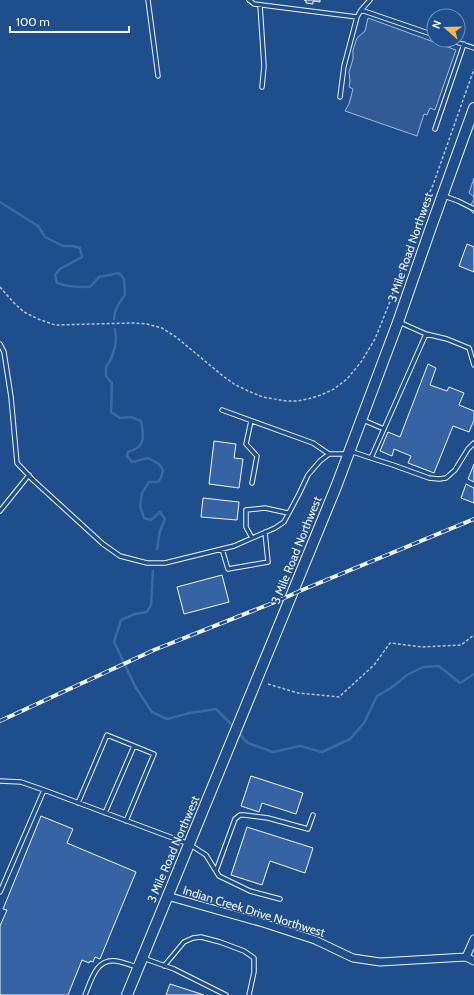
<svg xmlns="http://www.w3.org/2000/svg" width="474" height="995" viewBox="0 0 474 995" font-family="Cabin,sans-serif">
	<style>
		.parking { fill: #305b95; stroke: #a8bbd7 }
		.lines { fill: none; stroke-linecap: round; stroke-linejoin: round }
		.stream { stroke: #3b69a3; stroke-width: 2.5 }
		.building { fill: #3563a3; stroke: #f2f6ff }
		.lane-casing { stroke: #f2f6ff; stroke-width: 5.5 }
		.street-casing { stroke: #f2f6ff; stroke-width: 9 }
		.secondary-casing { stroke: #f2f6ff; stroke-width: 12 }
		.path { stroke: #b3c4dc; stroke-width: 1.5; stroke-dasharray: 3 2; stroke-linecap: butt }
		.lane { stroke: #1f4e8c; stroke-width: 3.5 }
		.street { stroke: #1f4e8c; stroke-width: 7 }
		.secondary { stroke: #1f4e8c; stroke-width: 10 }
		.rail-casing { stroke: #f2f6ff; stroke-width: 4 }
		.rail { stroke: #1f4e8c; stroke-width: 2.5; stroke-dasharray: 8; stroke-linecap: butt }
		.labels { text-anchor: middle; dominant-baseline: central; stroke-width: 3; stroke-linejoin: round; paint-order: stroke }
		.street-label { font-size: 12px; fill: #f2f6ff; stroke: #1f4e8c }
	</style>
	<rect width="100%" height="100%" fill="#1f4e8c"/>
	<path class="parking" d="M368 18 456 50 435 110 430 108 427 115 424 114 417 136 345 111 349 104 353 89 349 87 350 81 349 72 353 59V50L357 38 365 31Z
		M474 178V214L469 209 474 199 473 196 469 193Z"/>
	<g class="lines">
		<path class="stream" d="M0 202 38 226 45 237 63 246H73L80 248 82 257 60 269 55 275 57 283C68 287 78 287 90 287L99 277 119 273 124 279 125 295C120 301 114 310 114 319
			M115 329 116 338 115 347 111 359 106 367V376L112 383 111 412 120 418 131 417 141 421C144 436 146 447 128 452L127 456 132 462 148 458 159 464 163 470 161 478 158 482H149L142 493 140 506 144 518 151 520 160 512 165 519 160 531 157 549
			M153 571 151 605 147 612 135 614 121 620 114 642 136 688 152 712 167 719 190 713 216 709 234 727
			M238 733 248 743 273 752 300 746 322 752 350 739 364 723 377 696 391 688 407 675 423 667 439 666 460 683 474 674"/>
	</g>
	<path class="building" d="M304 0H320V2L313 1V4L306 3V0Z
		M467 244 474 247V272L459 266Z
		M428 364 436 368 430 385 447 391 449 387 464 393 459 405 474 411V420L469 432 453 426 434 473 408 463 411 456 394 449 392 456 380 451 388 432 400 437Z
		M214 441 236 444 234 458 243 459 239 488 209 484Z
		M474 464V482L468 479Z
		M466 484 474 488V503L461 498Z
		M203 498 239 502 237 520 201 517Z
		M222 575 229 602 184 614 177 587Z
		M251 776 303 793 296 814 262 803 259 812 241 806Z
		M41 816 73 829 67 843 136 872 100 959 95 957 93 962 90 961 89 963 82 960 68 995H0V926L7 910 3 909Z
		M247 827 313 848 305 873 270 861 262 885 231 875Z
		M170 984 204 995H166Z"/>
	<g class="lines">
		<defs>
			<path id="lane" d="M148 0 158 76
				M249 0 254 4 357 17 361 10 370 0
				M260 5 264 66 262 87
				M361 10 434 35
				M450 40 474 48
				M340 97 344 66 357 17
				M435 129 464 44
				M444 196 458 201 474 209
				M426 334 447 339 469 348 474 365
				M0 344 4 352 11 397 17 463 33 480 103 544 120 556 147 563H165L234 546 275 528 284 522 299 494 308 475 320 461 329 454H347
				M222 410 313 443 329 454
				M363 420 384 429
				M251 421 246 444 257 456 252 483
				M350 451 371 458 426 334 399 322
				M371 458 393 465 429 478 439 479 446 478 455 470 468 449 474 443
				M0 511 29 475
				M252 538 246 527V510L265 508 288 513
				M222 549 228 569 268 562 265 532
				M0 781 21 782 44 790
				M78 803 107 735 154 754 126 821
				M105 813 134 746
				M216 871 235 819 240 815H244L268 818 308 829 313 815
				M0 892 44 790 189 844 206 855 219 876 250 891 280 899
				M143 958 174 969 226 995
				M164 966 184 942 193 938 201 937 220 942 244 951 254 958V972L249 995
				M85 995C91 981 96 958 116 961 123 962 130 965 137 967"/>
			<path id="street" d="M167 896 263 923 315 940 353 958 380 962 466 957 474 961
				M466 957 474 939"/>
			<path id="secondary" d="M127 995 336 487 398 322 430 230 474 108"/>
		</defs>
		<use href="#lane" class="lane-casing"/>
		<use href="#street" class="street-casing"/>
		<use href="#secondary" class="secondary-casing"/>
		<path class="path" d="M458 28 459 24
			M0 287 13 302 24 312 38 319 55 325 133 323 147 324 162 328 176 337 223 376 234 384 248 391 263 397 286 401H297L308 399 321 395 334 389 347 379 361 362 375 339 389 304 419 216 433 185 474 69
			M268 684 298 693 339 697 374 665 390 643 422 647 461 645 474 635"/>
		<use href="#lane" class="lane"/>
		<use href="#street" class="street"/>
		<use href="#secondary" class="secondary"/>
		<defs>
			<path id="rail" d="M0 721 154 650 280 600 302 590 474 519"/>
		</defs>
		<use href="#rail" class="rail-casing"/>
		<use href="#rail" class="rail"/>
	</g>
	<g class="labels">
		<g class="street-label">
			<text transform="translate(410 247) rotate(-71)">3 Mile Road Northwest</text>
			<text transform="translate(296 550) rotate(-68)">3 Mile Road Northwest</text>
			<text transform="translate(173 849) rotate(-67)">3 Mile Road Northwest</text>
			<text transform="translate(254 911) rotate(17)">Indian Creek Drive Northwest</text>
		</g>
	</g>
	<g transform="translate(446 28) rotate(290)"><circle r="19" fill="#1f4e8c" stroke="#7391ba"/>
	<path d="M0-3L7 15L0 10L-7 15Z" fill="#ffb74d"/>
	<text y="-6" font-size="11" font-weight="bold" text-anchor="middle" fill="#f2f6ff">N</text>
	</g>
	<path d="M10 26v6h119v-6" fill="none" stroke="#f2f6ff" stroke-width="2"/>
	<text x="16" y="26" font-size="12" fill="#f2f6ff" stroke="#1f4e8c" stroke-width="3" paint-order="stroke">100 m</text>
</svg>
